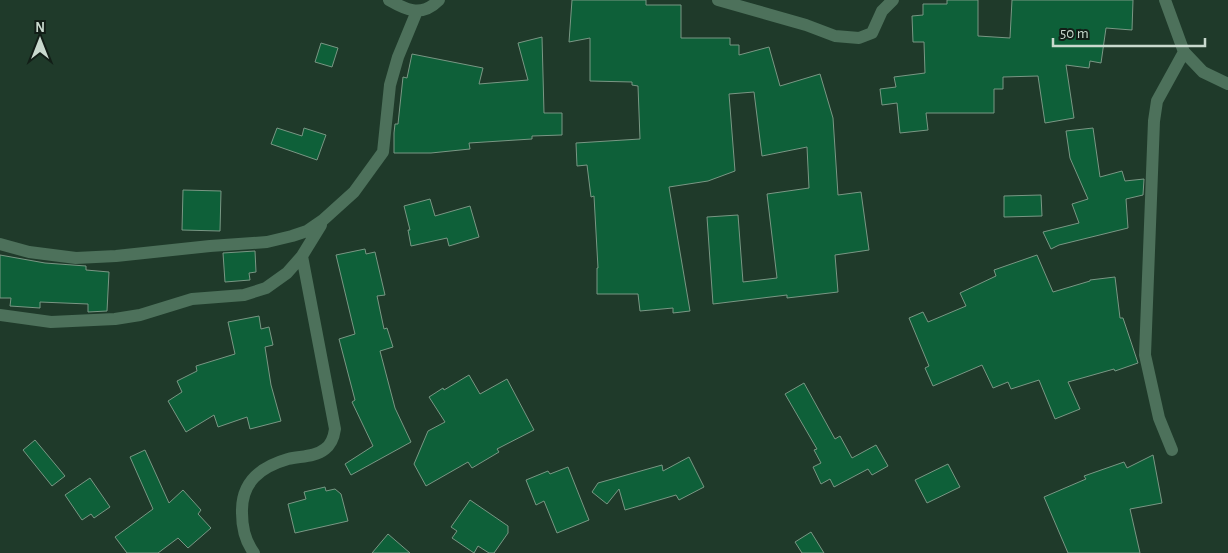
<svg xmlns="http://www.w3.org/2000/svg" width="1228" height="553" viewBox="0 0 1228 553" font-family="'Alegreya Sans',sans-serif">
	<style>
		.building { fill: #0e6039; stroke: #799784 }
		.lines { fill: none; stroke-linecap: round; stroke-linejoin: round }
		.minor { stroke: #4d715b; stroke-width: 12 }
	</style>
	<rect width="100%" height="100%" fill="#1f3a2a"/>
	<path class="building" d="M572 0H646V5H681V38H730V45H739V55L769 47 780 86 820 74 833 118 838 195 861 192 869 250 835 255 838 292 787 298V295L713 304 707 217 738 215 743 282 777 278 767 194 809 188 807 147 762 156 754 92 729 94 735 171 708 181 669 187 690 311 673 313V308L640 311 638 294H597V268H598L594 196 591 197 587 165 577 166 576 143 640 139 638 86 632 85V82L590 81V38L569 42Z
		M947 0H978V36L1010 38 1012 0H1133L1132 30 1106 28 1101 63 1090 61 1089 68 1066 65 1074 118 1045 123 1038 76 1003 77V89H994V113H926L928 130 900 133 897 103 882 105 880 89 896 87 894 77 925 73 924 42H913L912 16 923 15V4H947Z
		M542 37 544 113H562V135L532 136V139L469 143 470 149 431 153H394V133L395 124H398L403 77 407 78 412 54 483 68 479 84 528 80 518 43Z
		M321 43 338 48 332 67 315 62Z
		M277 128 302 136 304 128 326 135 317 160 271 144Z
		M1093 128 1100 177 1122 171 1125 181 1144 179 1143 195 1126 199 1128 228 1059 245 1051 249 1043 232 1079 223 1072 204 1088 199 1070 158 1066 131Z
		M183 190 221 191 220 231 182 230Z
		M1041 195 1042 216 1004 217V196Z
		M430 199 435 216 470 206 479 237 449 246 447 238 411 246 408 230H410L404 206Z
		M365 249 366 254 375 252 385 295 377 296 384 329 387 328 393 347 380 351 395 408 411 442 351 475 345 464 373 446 352 402 355 400 339 339 355 334 336 255Z
		M255 251 256 272 249 273 250 280 225 282 223 253Z
		M0 255 45 263 86 266V270L109 272 107 311 88 312V304L40 302V308L10 306 11 298H0Z
		M1037 255 1053 292 1090 281V280L1115 277 1120 318H1123L1138 363 1115 371 1114 369 1068 382 1080 409 1055 419 1039 380 1011 389 1008 382 993 388 982 365 933 386 925 368 929 366 909 318 923 312 928 322 966 306 960 293 996 276 994 270Z
		M259 316 261 329 269 327 273 345 265 347 271 385 281 421 250 429 247 417 218 427 214 415 186 432 168 401 182 392 177 381 197 371 196 366 235 354 228 322Z
		M469 375 480 394 507 379 534 430 497 449 499 452 472 468 468 462 426 486 414 464 428 431 445 422 429 397 443 388 444 390Z
		M804 383 835 439 840 436 852 458 876 445 888 466 872 475 868 469 834 487 830 479 821 484 813 467 821 463 814 450 817 449 785 394Z
		M35 440 65 476 52 486 23 450Z
		M145 450 169 503 183 490 201 510 198 514 211 528 188 548 178 538 158 553H127L115 537 153 509 130 457Z
		M1153 455 1162 503 1130 509 1140 553H1068L1044 497 1086 479 1084 476 1124 462 1127 468Z
		M689 457 704 487 679 500 676 495 625 510 619 489 607 504 592 492 598 483 662 465 663 471Z
		M948 464 960 487 927 503 915 480Z
		M568 467 589 520 557 533 544 501 536 505 526 480 548 471 550 474Z
		M90 478 110 507 94 518 91 514 82 520 65 495Z
		M325 487 326 491 335 489 341 494 348 521 295 533 288 504 306 499 304 492Z
		M470 500 508 526V533L494 553H489L478 546 474 553 452 538 457 531 451 527Z
		M811 532 824 553H802L795 542Z
		M388 534 410 553H372Z"/>
	<g class="lines">
		<path class="minor" d="M389 0C408 11 422 17 439 0
			M718 0 806 25 835 36 859 38 872 33 882 11 893 0
			M1165 0 1184 52 1203 72 1228 84
			M0 244 29 252 76 258 116 256 210 246 267 242 292 236 307 231 323 220 354 192 383 152 390 85 398 57 417 11
			M0 315 51 322 115 319 140 315 192 299 244 295 266 288 287 273 302 256 321 225
			M1172 450 1159 418 1145 355 1154 121 1157 101 1184 52
			M254 553C245 541 242 528 242 513 241 482 260 467 288 459 301 456 315 457 325 449 332 444 334 436 335 429L302 256"/>
	</g>
	<g transform="translate(40 40)" stroke="#121e17" stroke-width="4" paint-order="stroke">
	<path d="M0-4L9 19L0 12L-9 19Z" fill="#c9d9ce"/>
	<text y="-8" font-size="14" font-weight="bold" text-anchor="middle" fill="#c9d9ce">N</text>
	</g>
	<path d="M1053 38v8h152v-8" fill="none" stroke="#c9d9ce" stroke-width="2.5"/>
	<text x="1060" y="38" font-size="15" fill="#c9d9ce" stroke="#121e17" stroke-width="4" paint-order="stroke">50 m</text>
</svg>
